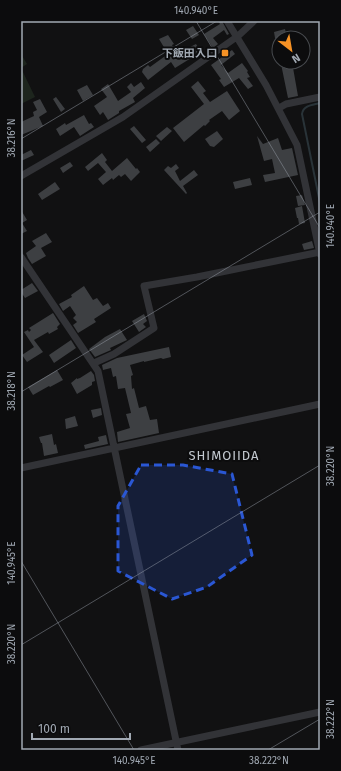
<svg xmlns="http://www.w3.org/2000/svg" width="341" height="771" viewBox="0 0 341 771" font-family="'Fira Sans','Noto Sans JP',sans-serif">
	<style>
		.green { fill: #1d251d }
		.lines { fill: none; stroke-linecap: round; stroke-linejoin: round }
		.stream { stroke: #293338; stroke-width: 2 }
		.building { fill: #3d3f42 }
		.minor { stroke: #323337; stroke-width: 7 }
		.marked { fill: #2a57d4; fill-opacity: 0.2; stroke: #2a57d4; stroke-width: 3; stroke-dasharray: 8 5; stroke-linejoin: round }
		.ticks { fill: none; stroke: #a1a9b3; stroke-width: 1; stroke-opacity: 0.45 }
		.poi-dot { fill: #f69225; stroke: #0c0c0d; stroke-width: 1.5 }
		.labels { text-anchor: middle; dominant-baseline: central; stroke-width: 4; stroke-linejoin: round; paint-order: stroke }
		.poi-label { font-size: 11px; font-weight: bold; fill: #a1a9b3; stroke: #0c0c0d; text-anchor: end }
		.quarter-label { font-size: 13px; letter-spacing: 1px; fill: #c2c8cf; stroke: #0c0c0d }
		.neatline { fill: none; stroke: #a1a9b3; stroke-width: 1.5 }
		.ticks-label { font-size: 10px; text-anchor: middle; fill: #a1a9b3 }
	</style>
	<rect width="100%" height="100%" fill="#111112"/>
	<path class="green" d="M21 54 27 64 21 68 35 97 21 104Z"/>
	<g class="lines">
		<path class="stream" d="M320 103C313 105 303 105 302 114L320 203"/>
	</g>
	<path class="building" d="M218 21H222L229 34 227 35 224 30 213 38 218 44 213 48 204 34 220 24Z
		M193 26 199 35 192 39 186 30Z
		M285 29 287 38H275L274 32Z
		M168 35 174 44 172 45 178 56 187 51 186 49 196 44 201 52 175 68 171 62 148 80 142 72 143 69 148 65 150 67 168 54 159 39Z
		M232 50 235 54 221 65 228 73 242 63 248 71 247 72 250 77 247 78 253 86 248 89 239 78 224 87 219 80 221 79 211 65Z
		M292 62 298 96 288 98 281 64Z
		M198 81 206 91 203 93 210 102 227 91 240 111 229 120 222 111 209 120 210 121 205 126 204 125 184 142 173 128 204 104 191 87Z
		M141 82 145 88 133 98 135 102 119 111V113L108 120 103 112 100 115 94 106 107 97 101 89 108 84 118 101 131 92 127 87 131 83 134 87Z
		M87 85 93 95 83 101 77 90Z
		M56 97 65 109 61 112 53 99Z
		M40 99 47 112 39 117 43 126 21 135V122L34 116 33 112 37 110 33 102Z
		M84 115 89 124 91 123 94 127 80 136 74 127 60 136 56 129 65 123 66 125Z
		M134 126 146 140 142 143 130 129Z
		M167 127 172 131 161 141 156 136Z
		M217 131 223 139 214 147 210 146 205 139Z
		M257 136 263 144 278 138 282 150 292 148 298 175 265 182 263 175 275 173 272 159 264 161Z
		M156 139 160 143 150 152 146 147Z
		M31 150 34 155 21 161V155Z
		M102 153 107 160 105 162 112 171 127 158 136 169 137 168 140 172 131 181 125 174 121 177 119 175 113 180 112 178 103 185 98 179 106 172 98 163 88 171 85 167Z
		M70 162 73 166 63 173 60 168Z
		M176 164 179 168 175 171 180 181 194 170 198 175 183 186 187 193 186 194 164 170 168 166 171 168Z
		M250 178 252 185 235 189 233 182Z
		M55 182 60 189 42 200 38 194Z
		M302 195 305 205 298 206 296 196Z
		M302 206 305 223 299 224 298 218H297L295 208Z
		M21 210 27 220 22 223 27 231 21 234Z
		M46 233 52 242 41 248 46 256 32 264 28 258 26 253 36 246 32 241Z
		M312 241 314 248 304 250 302 244Z
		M32 283 38 291 25 298 21 292V290Z
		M84 286 93 300 97 298 103 306 108 303 111 308 94 319 96 322 78 333 73 325 77 322 73 318 76 315 70 306 63 311 59 304 72 297 71 295Z
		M53 313 60 324 57 327 58 329 49 334 48 332 34 340 43 352 27 362 22 355 34 347 24 332 28 330 29 332 31 330 29 328Z
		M144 314 147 321 143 324 146 327 139 332 132 321Z
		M120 329 127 340 110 348 111 350 95 357 89 349 105 337Z
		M71 340 76 348 54 363 49 355Z
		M169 347 171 357 163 359 161 358 144 362V361L130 365 133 375 131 376 132 389 134 388 139 408 146 406 150 420 157 419 159 433 118 442 117 432 130 428 126 414 131 413 125 388 118 389 116 376 113 377 111 368 103 370 102 365 117 358Z
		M57 370 63 380 50 387 49 386 33 395 28 387Z
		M91 371 94 375 95 381 92 382V385L77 394 71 383 77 378V379L80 378Z
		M101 408 102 415 93 418 91 410Z
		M75 416 78 426 66 429 65 419Z
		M52 434 54 445 56 444 58 453 44 456 42 443H41L39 437Z
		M106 435 108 444 85 449 84 445 99 441 98 437Z"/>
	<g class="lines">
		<path class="minor" d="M227 21 266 85 297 145 320 254
			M279 108 286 104 320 97
			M21 176 123 117 238 36 254 21
			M21 257 98 371 178 750
			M94 363 114 354 154 328 144 286 197 277 320 252
			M21 468 320 404
			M141 750 320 712"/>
	</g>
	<path class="marked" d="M141 465H183L232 474 252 555 207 587 172 599 118 571V506Z"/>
	<path class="ticks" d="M196 21 320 228M21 139 217 21M21 392 320 212M21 561 134 750M21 645 320 465M268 750 320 719"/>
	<rect class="poi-dot" x="221" y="49" width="8" height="8" rx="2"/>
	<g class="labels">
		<g class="poi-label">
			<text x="217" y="53">下飯田入口</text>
		</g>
		<g class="quarter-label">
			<text x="224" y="455">SHIMOIIDA</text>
		</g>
	</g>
	<rect width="341" height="771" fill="none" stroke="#0c0c0d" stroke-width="44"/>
	<g transform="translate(291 50) rotate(149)"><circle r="19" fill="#0c0c0d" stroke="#484b4f"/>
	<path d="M0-3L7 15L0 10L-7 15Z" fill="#f69225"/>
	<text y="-6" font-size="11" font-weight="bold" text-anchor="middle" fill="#a1a9b3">N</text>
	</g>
	<path d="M32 733v6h98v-6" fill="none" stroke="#a1a9b3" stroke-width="2"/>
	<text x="38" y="733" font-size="12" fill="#a1a9b3" stroke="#0c0c0d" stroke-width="3" paint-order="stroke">100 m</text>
	<rect x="22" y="22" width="297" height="727" class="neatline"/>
	<g class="ticks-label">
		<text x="196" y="14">140.940°E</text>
		<text transform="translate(11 138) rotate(-90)" y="4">38.216°N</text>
		<text transform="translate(330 226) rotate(-90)" y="4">140.940°E</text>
		<text transform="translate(11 391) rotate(-90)" y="4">38.218°N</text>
		<text transform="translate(330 466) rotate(-90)" y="4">38.220°N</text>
		<text transform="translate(11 563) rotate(-90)" y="4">140.945°E</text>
		<text transform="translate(11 644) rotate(-90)" y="4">38.220°N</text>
		<text transform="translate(330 719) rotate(-90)" y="4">38.222°N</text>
		<text x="134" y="764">140.945°E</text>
		<text x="269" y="764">38.222°N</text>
	</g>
</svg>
